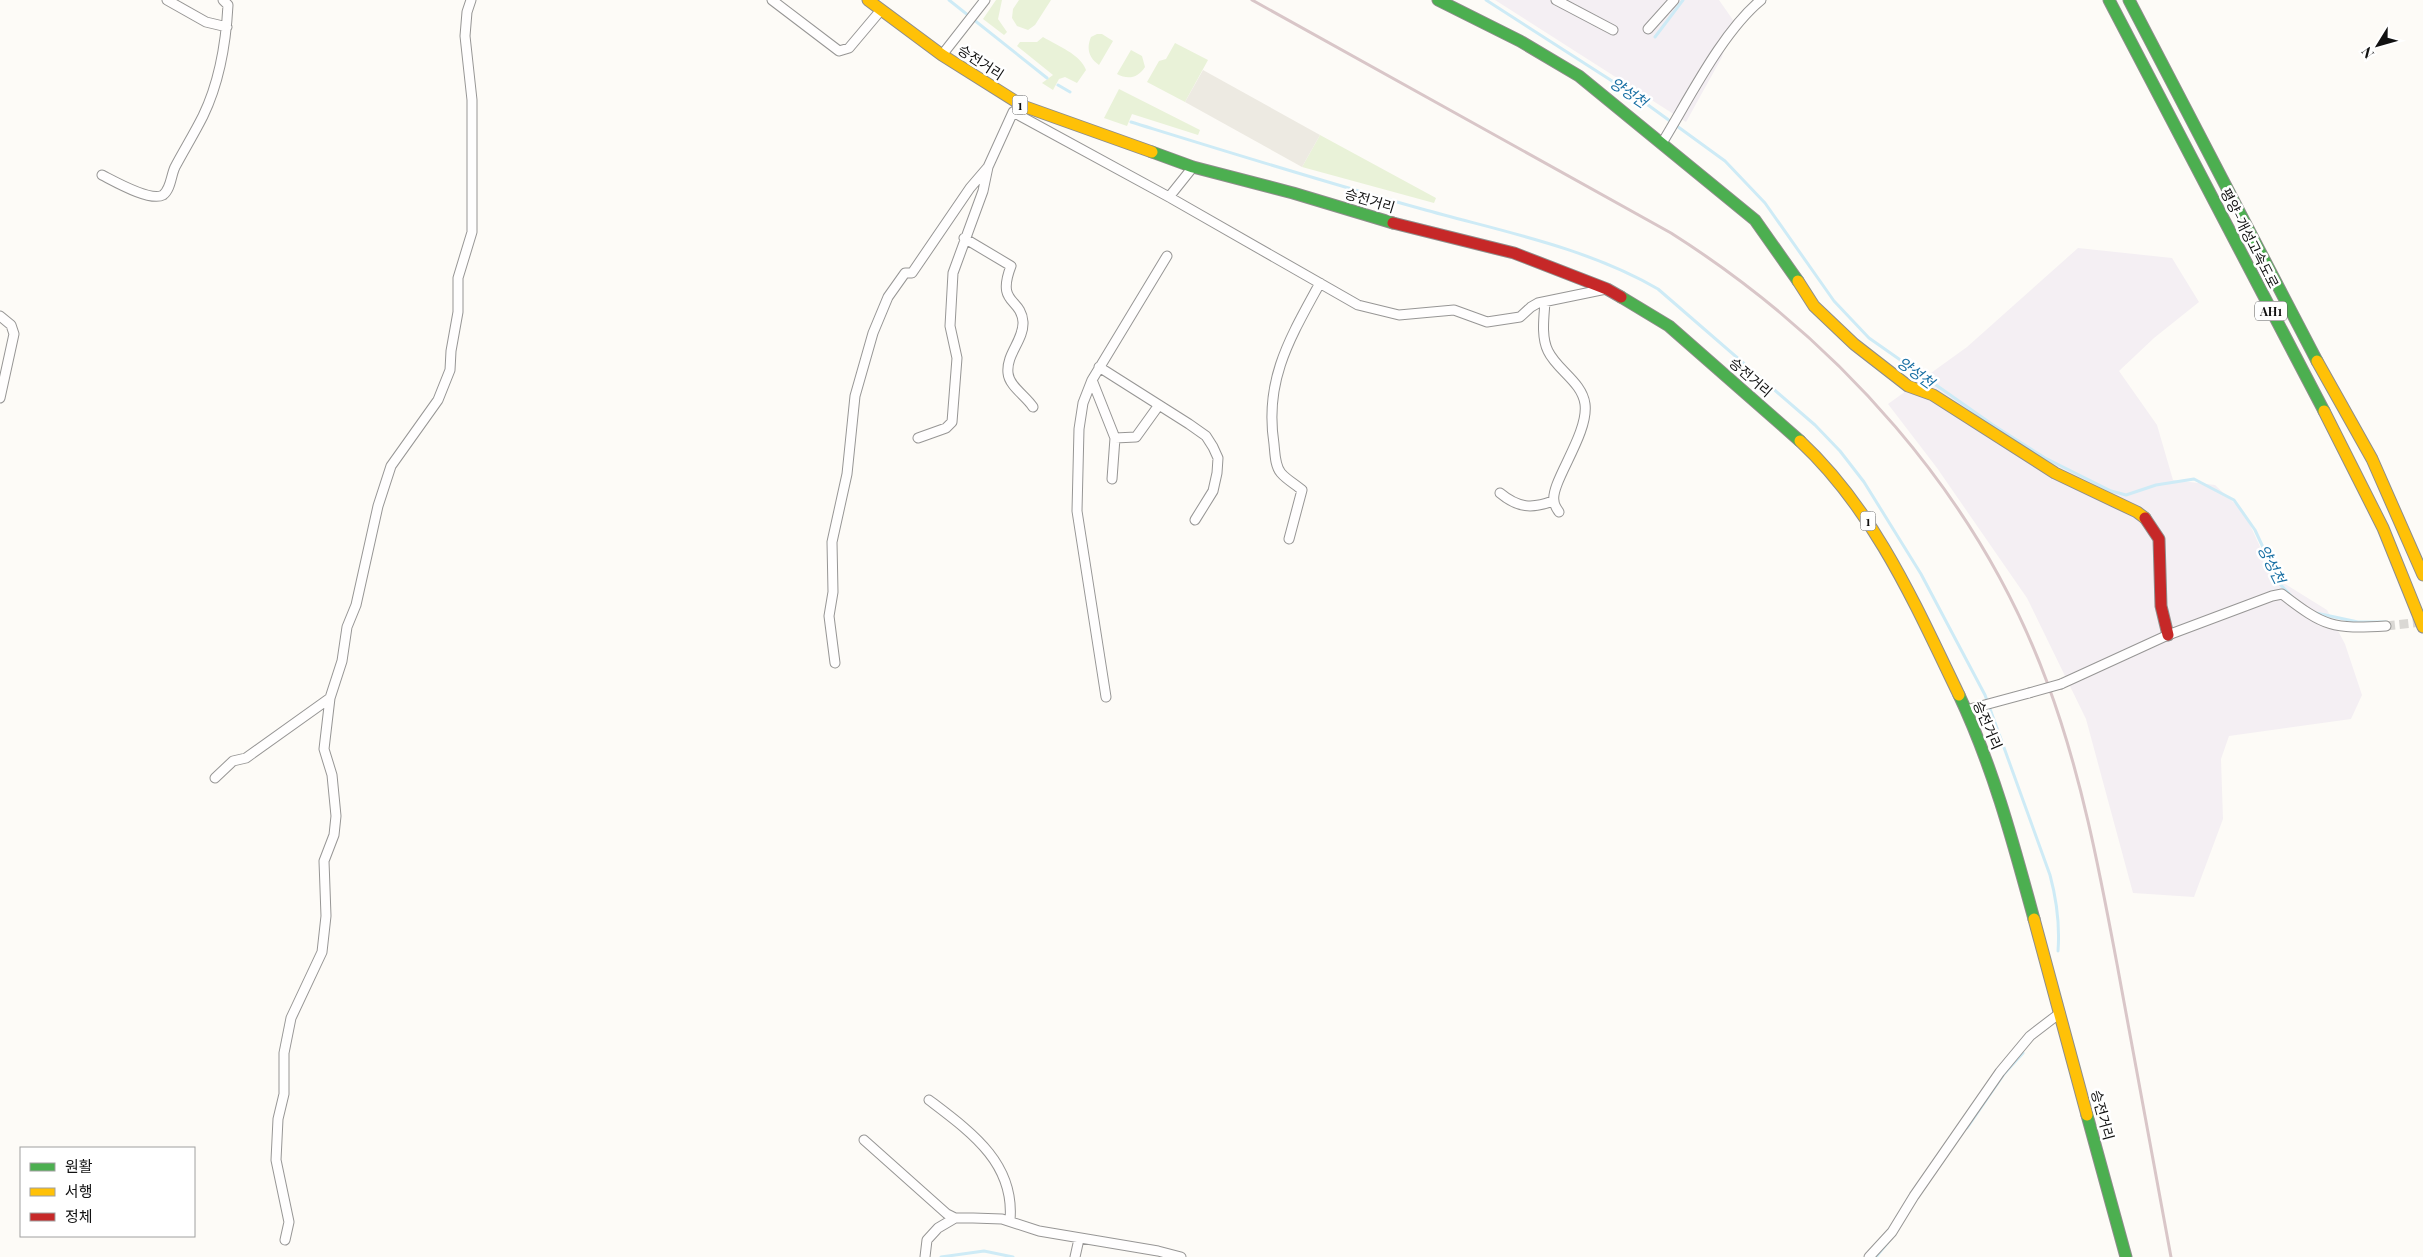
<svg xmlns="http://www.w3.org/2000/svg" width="2423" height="1257" viewBox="0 0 2423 1257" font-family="'Playfair Display','Noto Sans KR',serif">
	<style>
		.industrial { fill: #f4eff3 }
		.green { fill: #e9f2d8 }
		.plaza { fill: #edeae2 }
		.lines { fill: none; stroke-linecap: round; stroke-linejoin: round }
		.stream { stroke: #ceebf6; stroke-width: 3 }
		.street-tunnel { stroke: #dad8d4; stroke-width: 9; stroke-dasharray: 9 4.5; stroke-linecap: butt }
		.street-casing { stroke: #979695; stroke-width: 11 }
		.fast-casing { stroke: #8e8d8b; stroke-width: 13 }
		.slow-casing { stroke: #8e8d8b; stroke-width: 13 }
		.jam-casing { stroke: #8e8d8b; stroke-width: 13 }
		.street { stroke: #fffefe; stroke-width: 9 }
		.fast { stroke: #4caf50; stroke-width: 11 }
		.slow { stroke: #ffc107; stroke-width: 11 }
		.jam { stroke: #c62828; stroke-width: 11 }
		.rail { stroke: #d9c6c8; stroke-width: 3 }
		.street-bridge-casing { stroke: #979695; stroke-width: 11; stroke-linecap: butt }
		.street-bridge { stroke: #fffefe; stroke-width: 9 }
		.labels { text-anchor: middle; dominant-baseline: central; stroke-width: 5; stroke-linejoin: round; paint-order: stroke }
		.shield { fill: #fff; stroke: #585858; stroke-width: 1 }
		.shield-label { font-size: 12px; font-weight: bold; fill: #111 }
		.street-label { font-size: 14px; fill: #111; stroke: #fff }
		.water-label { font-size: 15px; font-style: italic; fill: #1970a4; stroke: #fff }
	</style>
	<rect width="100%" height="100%" fill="#fdfbf7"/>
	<path class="industrial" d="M1495 0H1719L1733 20 1722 57 1686 122Z
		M2078 248 2172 258 2199 302 2154 338 2119 371 2157 425 2173 480 2215 485 2244 512 2274 577 2327 610 2345 644 2362 695 2351 719 2229 736 2221 759 2223 819 2194 897 2133 893 2086 719 2027 598 1937 468 1888 404 1967 347Z"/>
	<path class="green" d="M996 0H1002L998 19 1007 32 1004 35 983 19Z
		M1019 0H1051L1035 25 1028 30 1017 26 1012 18 1013 9Z
		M1097 34H1102L1113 41 1099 65C1089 58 1086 49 1091 37Z
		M1043 37C1058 46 1080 54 1086 70L1077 83 1065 77 1059 79 1053 90 1042 83 1053 75 1017 46 1020 42H1037Z
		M1175 43 1208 60 1185 102 1147 82 1159 61 1166 59Z
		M1131 50 1142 56 1145 67C1138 78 1128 80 1117 74Z
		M1119 89 1200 130 1198 135 1132 114 1127 126 1104 118Z
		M1320 135 1436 198 1434 203 1302 167Z"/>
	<path class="plaza" d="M1203 70 1320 135 1302 167 1185 102Z"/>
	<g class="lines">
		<path class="stream" d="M949 0 1047 78
			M1486 0 1637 97 1725 161 1765 203 1834 301 1869 338 1993 425 2045 458 2111 491 2126 495 2156 485 2194 479 2234 500 2255 530 2280 584 2292 597
			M1655 37 1683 0
			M1058 85 1070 92
			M1131 122C1228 152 1324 182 1422 209 1500 231 1586 247 1658 289L1815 425 1840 451 1864 482 1921 574 1985 695 2050 875C2057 901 2060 924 2058 951
			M2316 613 2358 622H2386
			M1967 1128 2004 1074 2023 1053
			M941 1257 984 1251 1013 1257
			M1876 1257 1893 1236"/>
		<path class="street-tunnel" d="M2386 626 2423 622"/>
		<defs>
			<path id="street" d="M167 0 206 22 227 27
				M772 0 839 51 849 48 881 10
				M1556 0 1613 30
				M1648 29 1674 0
				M942 55 985 0
				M1023 106 1013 112 1169 197 1358 305 1399 315 1454 310 1487 322 1520 317 1531 307 1538 303 1606 289
				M1662 143C1689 99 1722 32 1761 0
				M102 175C114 181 150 202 163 195 171 189 171 175 175 167 184 150 194 134 203 116 220 81 226 43 228 5L223 0
				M1169 197 1193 167
				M964 238 1011 266C996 305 1021 297 1023 322 1024 340 1006 354 1008 373 1009 386 1026 396 1033 407
				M1545 302C1544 317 1541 337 1548 351 1557 370 1582 382 1585 404 1589 434 1550 483 1554 501 1554 505 1557 509 1559 512
				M0 316 11 325 14 334 0 398
				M1099 367 1189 424 1206 436 1213 447 1218 458 1217 473 1213 491 1195 520
				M1092 380 1115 438 1112 479
				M918 438 946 428 952 422 957 358 950 326 953 273 983 191 988 167 1013 112
				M1115 438 1136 437 1159 405
				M1500 493C1518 508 1532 509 1553 501
				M1289 539 1302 490C1295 484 1287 480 1281 473 1275 466 1275 454 1274 444 1264 380 1290 338 1320 283
				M835 663 829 616 833 592 832 542 847 474 855 396 873 333 888 297 905 273H912L970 188 988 167
				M2061 684 2168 635 2272 596 2282 594C2325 627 2332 629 2386 626
				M1106 697 1077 511 1079 429 1083 403 1092 380 1167 256
				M1966 710 2029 693
				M215 778 233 761 246 758 330 698 342 661 347 627 356 605 378 506 391 466 438 400 450 370 451 351 458 312V278L472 232V100L465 36 467 12 471 0
				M929 1100C971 1132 1015 1163 1010 1220
				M864 1140 947 1214 955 1218
				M285 1240 289 1222 276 1160 278 1119 284 1094V1053L291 1018 322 952 326 916 324 861 334 835 336 816 332 775 324 749 330 698
				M925 1257 927 1240 938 1228 955 1218H973L1002 1219 1039 1231 1158 1251 1181 1257
				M1075 1257 1079 1239
				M1869 1257 1892 1232 1914 1196 2000 1072 2030 1036 2060 1013"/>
			<path id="fast" d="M1438 0 1520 41 1579 76 1755 220 1798 281
				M2109 0 2324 411
				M2129 0 2317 361
				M1152 152 1193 167 1293 193 1393 223
				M1621 297 1669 326 1800 441
				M1959 695C1993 767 2013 842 2034 919
				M2087 1115 2126 1257"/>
			<path id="slow" d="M868 0 942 55 1023 106 1152 152
				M1798 281 1814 306 1854 344 1908 386 1933 395 2055 473 2137 512 2145 518
				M2317 361 2372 459 2423 575
				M2324 411 2383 528 2423 627
				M1800 441C1875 511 1915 604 1959 695
				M2034 919 2087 1115"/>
			<path id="jam" d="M1393 223 1514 253 1607 289 1621 297
				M2145 518 2159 539 2161 606 2168 635"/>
		</defs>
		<use href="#street" class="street-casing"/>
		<use href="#fast" class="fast-casing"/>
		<use href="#slow" class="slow-casing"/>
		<use href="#jam" class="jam-casing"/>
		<use href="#street" class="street"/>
		<use href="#fast" class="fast"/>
		<use href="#slow" class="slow"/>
		<use href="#jam" class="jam"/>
		<path class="rail" d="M1252 0 1671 233C1838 339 1978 495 2047 682 2081 773 2099 868 2117 964 2135 1062 2153 1160 2171 1257"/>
		<defs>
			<path id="street-bridge" d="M2029 693 2061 684"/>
		</defs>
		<use href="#street-bridge" class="street-bridge-casing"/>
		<use href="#street-bridge" class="street-bridge"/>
	</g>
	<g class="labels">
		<g class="shield">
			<rect x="1012.5" y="95.5" width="15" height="19" rx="4"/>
			<rect x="2255" y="301.5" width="32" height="19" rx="4"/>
			<rect x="1860.5" y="511.5" width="15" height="19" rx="4"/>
		</g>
		<g class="shield-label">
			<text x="1020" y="105">1</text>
			<text x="2271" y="311">AH1</text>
			<text x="1868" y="521">1</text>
		</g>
		<g class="street-label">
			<text transform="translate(981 62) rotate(33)">승전거리</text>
			<text transform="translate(1370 200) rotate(17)">승전거리</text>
			<text transform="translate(2250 238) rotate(63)">평양-개성고속도로</text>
			<text transform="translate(1751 377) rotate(41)">승전거리</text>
			<text transform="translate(1988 725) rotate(67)">승전거리</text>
			<text transform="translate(2103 1115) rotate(75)">승전거리</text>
		</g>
		<g class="water-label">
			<text transform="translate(1629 92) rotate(34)">양성천</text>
			<text transform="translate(1916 372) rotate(36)">양성천</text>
			<text transform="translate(2272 564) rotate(63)">양성천</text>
		</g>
	</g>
	<rect x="20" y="1147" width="175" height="90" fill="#ffffff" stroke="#a0a0a0"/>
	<rect x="30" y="1163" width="25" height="8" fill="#4caf50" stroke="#a0a0a0"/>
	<text x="65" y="1172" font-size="15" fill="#111111">원활</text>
	<rect x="30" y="1188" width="25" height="8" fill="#ffc107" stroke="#a0a0a0"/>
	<text x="65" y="1197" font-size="15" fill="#111111">서행</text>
	<rect x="30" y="1213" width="25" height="8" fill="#c62828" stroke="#a0a0a0"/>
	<text x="65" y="1222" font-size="15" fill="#111111">정체</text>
	<g transform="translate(2378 45) rotate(233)" stroke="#ffffff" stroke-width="4" paint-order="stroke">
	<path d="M0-4L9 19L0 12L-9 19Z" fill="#111111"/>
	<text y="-8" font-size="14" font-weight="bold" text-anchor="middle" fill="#111111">N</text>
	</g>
</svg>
